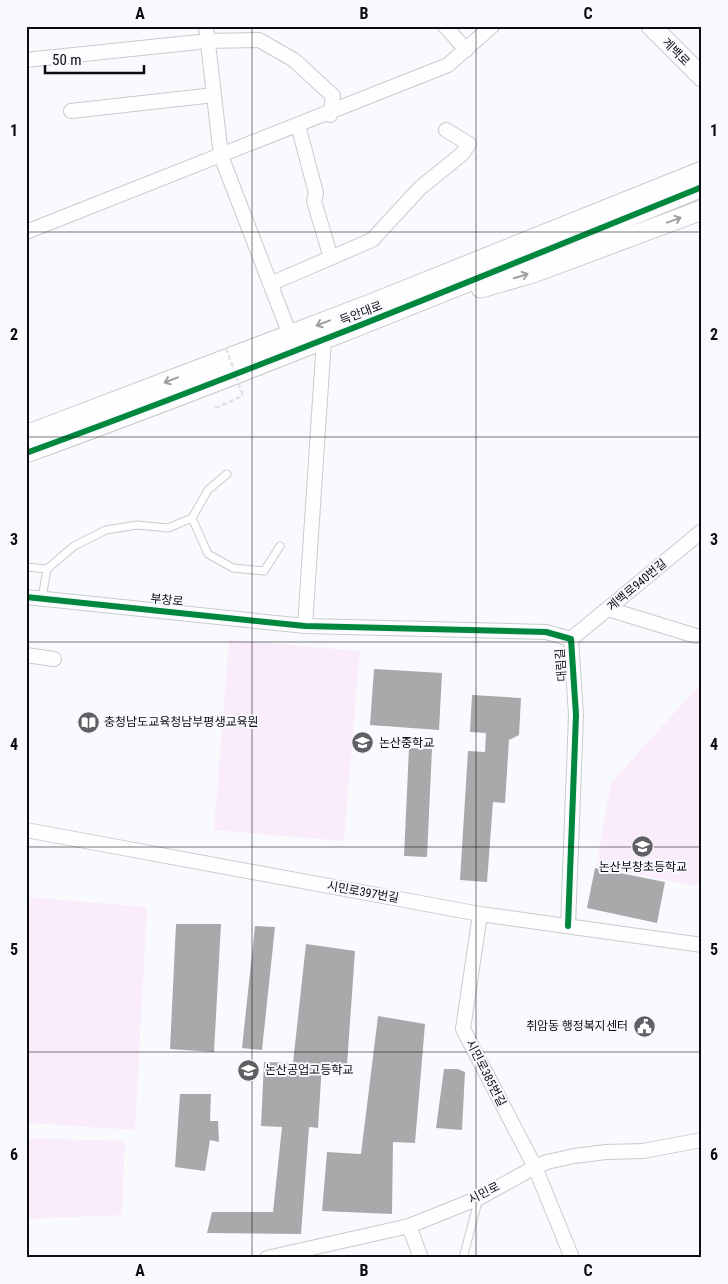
<svg xmlns="http://www.w3.org/2000/svg" width="728" height="1284" viewBox="0 0 728 1284" font-family="'Roboto Condensed','Noto Sans KR',sans-serif">
	<style>
		.green { fill: #fbecfb }
		.building { fill: #a9a9ac }
		.lines { fill: none; stroke-linecap: round; stroke-linejoin: round }
		.lane-casing { stroke: #cacbcf; stroke-width: 9 }
		.street-casing { stroke: #cacbcf; stroke-width: 16 }
		.secondary-casing { stroke: #cacbcf; stroke-width: 21 }
		.path { stroke: #e3e3e4; stroke-width: 2.5; stroke-dasharray: 5 2.5; stroke-linecap: butt }
		.lane { stroke: #fefeff; stroke-width: 7 }
		.street { stroke: #fefeff; stroke-width: 14 }
		.secondary { stroke: #fefeff; stroke-width: 19 }
		.path-bridge { stroke: #e3e3e4; stroke-width: 2.5; stroke-dasharray: 5 2.5; stroke-linecap: butt }
		.cycleway-casing { stroke: #f8f9ff; stroke-width: 9 }
		.cycleway { stroke: #00873e; stroke-width: 6 }
		.oneway { stroke: #9d9ea0 }
		.grid { fill: none; stroke: #0c0d11; stroke-width: 1; stroke-opacity: 0.55 }
		.labels { text-anchor: middle; dominant-baseline: central; stroke-width: 4; stroke-linejoin: round; paint-order: stroke }
		.street-label { font-size: 12px; fill: #0c0d11; stroke: #f8f9ff }
		.poi-label { font-size: 12px; fill: #0c0d11; stroke: #f8f9ff; text-anchor: start }
		.neatline { fill: none; stroke: #0c0d11; stroke-width: 2 }
		.grid-label { font-size: 16px; text-anchor: middle; font-weight: bold; fill: #0c0d11 }
	</style>
	<rect width="100%" height="100%" fill="#f9fafe"/>
	<path class="green" d="M229 640 360 651 344 841 214 830Z
		M702 682V879L696 886 596 867 611 783Z
		M26 897 147 907 135 1130 26 1123Z
		M26 1138 125 1141 122 1215 26 1219Z"/>
	<path class="building" d="M374 669 442 673 439 730 370 725Z
		M472 695 521 698 519 735 509 740 505 803 493 802 487 882 460 880 468 751 485 752 486 733 470 732Z
		M409 748 432 749 427 857 404 856Z
		M595 868 665 882 657 923 587 908Z
		M176 924H221L214 1052 170 1049Z
		M255 926 275 927 262 1050 242 1048Z
		M306 944 355 951 347 1065 322 1063 318 1128 309 1127 301 1234 207 1233 212 1212H273L282 1127 261 1126 264 1062 293 1063Z
		M378 1016 425 1024 415 1143 393 1142 392 1214 322 1211 327 1152 361 1154Z
		M444 1069H458L465 1072 462 1130 436 1128Z
		M180 1094H211L210 1121H218L219 1142 210 1140 205 1171 175 1167Z"/>
	<g class="lines">
		<defs>
			<path id="lane" d="M192 518 208 490 227 474
				M26 567 47 569
				M42 598 47 569 74 546 106 530 137 525 168 528 192 518 208 554 233 568 264 571 280 546
				M463 1258 479 1198"/>
			<path id="street" d="M206 26 221 156 290 335
				M445 26 466 50
				M26 60 208 41 259 40 294 60 333 96 330 115
				M71 111 214 95
				M298 125 316 193 314 201 331 258
				M26 232 448 65 492 26
				M270 284 372 240 420 188 462 154 469 144 446 130
				M26 597 305 626 546 632 571 639 576 715 568 926
				M608 609 696 636
				M305 626 324 339
				M571 639 702 531
				M26 655 54 659
				M26 830 480 914 702 945
				M480 914 463 1029 535 1167 572 1258
				M409 1226 421 1258
				M267 1258 409 1226 479 1198 535 1167 547 1162 574 1156 606 1152 643 1151 702 1140"/>
			<path id="secondary" d="M651 26 702 77
				M481 288 533 273 702 210
				M26 435 368 305 702 171
				M26 453C254 370 478 278 702 187"/>
		</defs>
		<use href="#lane" class="lane-casing"/>
		<use href="#street" class="street-casing"/>
		<use href="#secondary" class="secondary-casing"/>
		<path class="path" d="M215 408 243 396"/>
		<use href="#lane" class="lane"/>
		<use href="#street" class="street"/>
		<use href="#secondary" class="secondary"/>
		<path class="path-bridge" d="M226 348 243 396"/>
		<defs>
			<path id="cycleway" d="M26 453C254 370 478 278 702 187
				M26 597 305 626 546 632 571 639 576 715 568 926"/>
		</defs>
		<use href="#cycleway" class="cycleway-casing"/>
		<use href="#cycleway" class="cycleway"/>
	</g>
	<defs><path id="oneway-shaft" d="M-6 0H5M1.5-3L5.5 0L1.5 3" fill="none" stroke-width="1.6" stroke-linecap="round" stroke-linejoin="round" transform="scale(1.25)"/></defs>
	<g class="oneway">
		<use href="#oneway-shaft" transform="translate(674 220) rotate(-20)"/>
		<use href="#oneway-shaft" transform="translate(521 276) rotate(-17)"/>
		<use href="#oneway-shaft" transform="translate(323 323) rotate(159)"/>
		<use href="#oneway-shaft" transform="translate(171 380) rotate(159)"/>
	</g>
	<path class="grid" d="M252 26V1258M476 26V1258M26 232H702M26 437H702M26 642H702M26 847H702M26 1052H702"/>
	<defs>
		<symbol id="library-disc" viewBox="-11 -11 22 22"><circle r="9.5" fill="#5f6064" stroke="#f8f9ff"/><path d="M-6-4Q-3-5.5-.7-3.5V5Q-3 3-6 4ZM6-4Q3-5.5 .7-3.5V5Q3 3 6 4Z" fill="#fff"/></symbol>
		<symbol id="school-disc" viewBox="-11 -11 22 22"><circle r="9.5" fill="#5f6064" stroke="#f8f9ff"/><path d="M0-5L7-2L0 1L-7-2ZM-4 1L0 2.5L4 1V4Q0 6-4 4Z" fill="#fff"/></symbol>
		<symbol id="civic-disc" viewBox="-11 -11 22 22"><circle r="9.5" fill="#5f6064" stroke="#f8f9ff"/><path d="M-.6-6.5H3V-4.5H.6V-3L4-1V1h2V6H-6V1h2V-1L-.6-3ZM-1.2 2.5V6h2.4V2.5Z" fill="#fff"/></symbol>
	</defs>
	<g fill-rule="evenodd">
		<use href="#library-disc" x="76" y="710" width="25" height="25"/>
		<use href="#school-disc" x="350" y="730" width="25" height="25"/>
		<use href="#school-disc" x="630" y="834" width="25" height="25"/>
		<use href="#civic-disc" x="632" y="1014" width="25" height="25"/>
		<use href="#school-disc" x="236" y="1058" width="25" height="25"/>
	</g>
	<g class="labels">
		<g class="street-label">
			<text transform="translate(676 52) rotate(45)">계백로</text>
			<text transform="translate(361 313) rotate(-21)">득안대로</text>
			<text transform="translate(637 585) rotate(-40)">계백로940번길</text>
			<text transform="translate(167 600) rotate(6)">부창로</text>
			<text transform="translate(561 665) rotate(-94)">대림길</text>
			<text transform="translate(363 892) rotate(10)">시민로397번길</text>
			<text transform="translate(486 1073) rotate(63)">시민로385번길</text>
			<text transform="translate(484 1193) rotate(-27)">시민로</text>
		</g>
		<g class="poi-label">
			<text x="104" y="722">충청남도교육청남부평생교육원</text>
			<text x="379" y="743">논산중학교</text>
			<text x="643" y="867" text-anchor="middle">논산부창초등학교</text>
			<text x="628" y="1026" text-anchor="end">취암동 행정복지센터</text>
			<text x="265" y="1070">논산공업고등학교</text>
		</g>
	</g>
	<rect width="728" height="1284" fill="none" stroke="#f8f9ff" stroke-width="55"/>
	<path d="M45 65v8h99v-8" fill="none" stroke="#0c0d11" stroke-width="2.5"/>
	<text x="52" y="65" font-size="15" fill="#0c0d11" stroke="#f8f9ff" stroke-width="4" paint-order="stroke">50 m</text>
	<rect x="28" y="28" width="672" height="1228" class="neatline"/>
	<g class="grid-label">
		<text x="140" y="19">A</text>
		<text x="364" y="19">B</text>
		<text x="588" y="19">C</text>
		<text x="14" y="136">1</text>
		<text x="714" y="136">1</text>
		<text x="14" y="340">2</text>
		<text x="714" y="340">2</text>
		<text x="14" y="545">3</text>
		<text x="714" y="545">3</text>
		<text x="14" y="750">4</text>
		<text x="714" y="750">4</text>
		<text x="14" y="955">5</text>
		<text x="714" y="955">5</text>
		<text x="14" y="1160">6</text>
		<text x="714" y="1160">6</text>
		<text x="140" y="1276">A</text>
		<text x="364" y="1276">B</text>
		<text x="588" y="1276">C</text>
	</g>
</svg>
